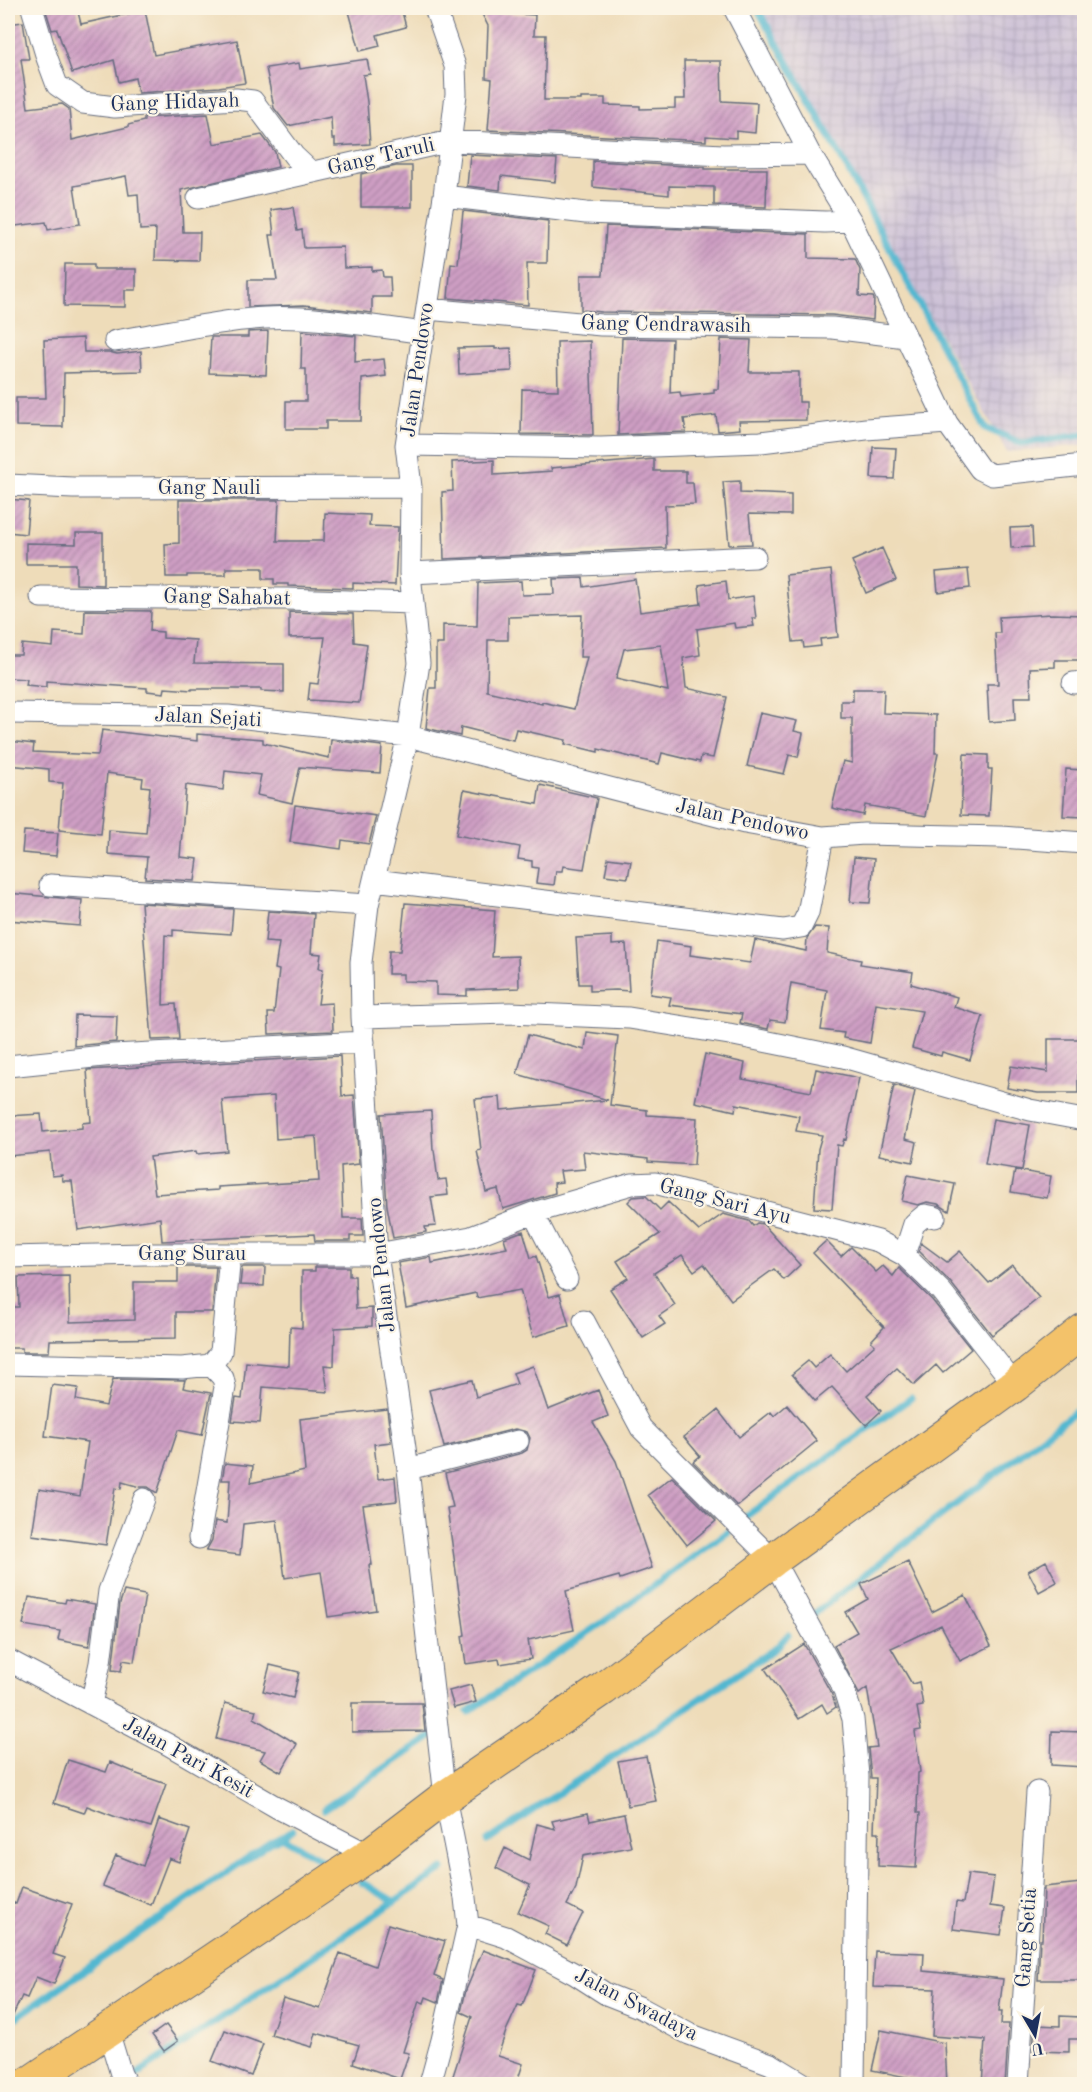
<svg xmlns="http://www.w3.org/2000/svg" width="1092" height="2092" viewBox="0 0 1092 2092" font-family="'Old Standard TT',serif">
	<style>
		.industrial { fill: url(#industrial-grid) }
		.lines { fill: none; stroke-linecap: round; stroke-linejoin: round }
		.stream { stroke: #52b7d0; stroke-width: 7 }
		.building { fill: url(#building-hatch); fill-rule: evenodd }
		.minor-casing { stroke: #656c7e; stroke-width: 23 }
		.primary-casing { stroke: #656c7e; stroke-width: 35 }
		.minor { stroke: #fff; stroke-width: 21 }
		.primary { stroke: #f3c26a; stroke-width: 33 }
		.labels { text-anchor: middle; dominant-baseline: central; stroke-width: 4.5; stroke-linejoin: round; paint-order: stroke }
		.street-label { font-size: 21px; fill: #1b2f5e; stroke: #fcf5e5 }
	</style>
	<defs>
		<pattern id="industrial-grid" width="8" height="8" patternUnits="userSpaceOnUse" patternTransform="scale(1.5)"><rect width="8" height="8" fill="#cbbfd6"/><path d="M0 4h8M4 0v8" fill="none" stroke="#aea4ba"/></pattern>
		<pattern id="building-hatch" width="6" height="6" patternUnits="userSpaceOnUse" patternTransform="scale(1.5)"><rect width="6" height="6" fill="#cf9fc4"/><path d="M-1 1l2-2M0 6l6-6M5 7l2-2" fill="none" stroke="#a782a2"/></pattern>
	</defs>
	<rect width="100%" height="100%" fill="#fcf5e5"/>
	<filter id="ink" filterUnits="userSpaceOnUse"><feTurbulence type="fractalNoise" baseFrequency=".0167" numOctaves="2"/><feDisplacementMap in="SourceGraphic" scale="12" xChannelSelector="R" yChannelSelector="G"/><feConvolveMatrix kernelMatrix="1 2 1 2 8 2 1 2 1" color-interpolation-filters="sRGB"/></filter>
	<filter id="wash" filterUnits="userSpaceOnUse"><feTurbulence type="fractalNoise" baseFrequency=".008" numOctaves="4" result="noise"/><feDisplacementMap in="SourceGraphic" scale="24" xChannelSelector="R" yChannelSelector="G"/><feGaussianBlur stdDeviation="1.35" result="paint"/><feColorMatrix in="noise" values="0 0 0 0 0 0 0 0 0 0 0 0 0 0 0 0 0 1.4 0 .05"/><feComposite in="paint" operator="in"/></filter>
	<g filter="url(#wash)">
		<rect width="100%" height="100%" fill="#eedcb9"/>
		<path class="industrial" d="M754 8H1084V445L1007 452Z"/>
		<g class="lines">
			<path class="stream" d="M757 8 846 166 985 428 1021 443 1084 435
				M745 1517 911 1398
				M815 1613 1084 1405
				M468 1712 599 1625 728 1532
				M324 1809 434 1735
				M282 1837 293 1830
				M487 1841 776 1648 788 1635
				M361 1882 395 1902
				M8 2023 271 1842 282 1837 325 1862
				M127 2081 443 1869"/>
		</g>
		<g id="blocks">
			<path class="building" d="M45 8H77L81 24 145 10 154 55 237 40 245 83 219 87 138 93 135 78 119 82 114 60 72 73 57 29 52 30Z
				M348 8H401L406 27 377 35 380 46 360 51Z
				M481 12 535 15 534 35H546L544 100H581V98H605V105L640 106V109L675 108V99H685L684 61H721L722 101 757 103 755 133 736 131V138L706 136V141L488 130 492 79 486 78 488 26Z
				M23 22 29 59H21L28 108 62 104 69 109 72 140 128 127V125L144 121V118L208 114 214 144 262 135 275 152 278 167 181 190 183 232H200L199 261 155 260 156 229 140 230 138 194 129 195 126 176 74 186 80 224 48 230 46 222 8 227V24Z
				M367 59 370 74 363 75 367 102 370 144 335 146V139H332L331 117 288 126 274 108 266 68 299 63 300 69Z
				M470 155 557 159 555 182 501 176 500 190 467 186Z
				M593 161 705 167V169H767L766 207 714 205V187L669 186V195L593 187Z
				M396 166H412V207H361V174Z
				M293 207 297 231 302 230 304 248 343 247 344 268 372 267V271L382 270 383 277H390L391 297H372V313L304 305 248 307V280H277L270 235H274L271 210Z
				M463 211 548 221 547 263H527L528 305 448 298 451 263 458 264Z
				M606 226 808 234V258L855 259 860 270 859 296 873 297 874 299 873 320 832 315 602 312 581 310V275H603Z
				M65 264H94V269H136V290H125V307L64 306Z
				M268 331 266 375 209 373 211 337H248V332Z
				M302 331 356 336 355 362 384 359 386 376 362 379 361 421H326V429H286V401H306V369H301Z
				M83 338 84 352H109L117 354 141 351 142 371 64 373 63 427 16 426V398H46L44 340Z
				M622 338 672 339 670 393 680 392 681 397 714 393V389H718L721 339 751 340 749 372H799V402H806V420L739 421 740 429 718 431 716 415 684 419 686 432 618 435Z
				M590 341 593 435 521 434 522 389 558 390 557 342Z
				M495 347V349L511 348 512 371 459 374 458 348Z
				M873 447 896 448 894 479 871 478Z
				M654 459V471H686V483H693L695 504 665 505 666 548 444 559 442 492 453 491 452 462 494 460V475L552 471 551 468Z
				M740 481V493L791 495V515L749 514 752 544 729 545 723 482Z
				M8 499 29 501 26 534 8 532Z
				M179 500H279L277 541H324L325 513 370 515 369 526 398 527 395 585 353 583V588L288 586V584H274V579H263V568H226V575H187V577H166L165 544 179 543Z
				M1032 527 1033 547 1011 548 1010 528Z
				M76 533H103V585L76 584V564H26V543L76 544Z
				M882 548 896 580 866 593 852 561Z
				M968 569 970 588 938 592 936 572Z
				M831 570 838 637 820 639 821 646 804 648 803 641 793 642 786 575Z
				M583 578 584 587 635 579 640 612 701 604 699 585 726 581 728 600 753 596 756 618H752L754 626 735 628 734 623 697 629 700 655 683 658 686 688 727 697 713 758 701 756 700 762 662 753 659 764 598 749V752L565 744 566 740 516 729 513 740 461 727 460 736 426 728 430 688H436V644H443V625L477 626 478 583 521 581 522 595 554 594 553 579ZM582 615 580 657H587L574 709 542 702V704L487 691 488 640H508V617ZM661 645 668 691 616 679 624 649Z
				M85 610 151 611 150 631 163 632V638L196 640 194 663 284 664V692L261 691V689H192V690L165 688 164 693 147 691V688L46 681V687L26 685 27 679 8 678V655H21L22 644 53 647 54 632 84 634Z
				M289 612 353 614 354 642 367 644 359 703 308 700 310 683 318 684 325 637 289 638Z
				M1052 614 1084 615V660H1055V667L1030 668 1031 697H1014L1015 720 989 722 987 684H998L995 633H1000L999 617Z
				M853 689H884L883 713 936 715 935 753H938L926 816 865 805 863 815 832 808 843 761 852 763V718H841V701H853Z
				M760 713 797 721 794 731 803 733 798 757 789 755 784 774 747 766Z
				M102 730 197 741V734L263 739V743L329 758 331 740 382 746 380 773 300 767 292 803 257 795 261 775 225 771 223 790 186 785 180 857 198 859 195 881 145 878 147 857 108 854 109 830 146 833 150 787 142 786 143 778 107 773 101 834 59 830 63 783 49 782V769L8 765 9 741 34 744 33 752 98 755Z
				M964 754 988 755V769H992L989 816 961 815Z
				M1066 769 1084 770V817L1063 816Z
				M540 785 597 798 584 869 563 866 562 871H556L554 885 536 883 538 868 532 867V861L518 859 520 847 456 835 464 790 537 804Z
				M295 805 376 816 369 844 342 840 341 849 290 842Z
				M24 831 58 833 56 856 22 853Z
				M854 857 874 859 870 903 850 902Z
				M608 858 631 861 628 878 605 875Z
				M8 893 82 900 80 926 8 920Z
				M141 903 233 909 231 934 173 930V936L165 935 163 1005 176 1004 179 1039 152 1040Z
				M405 903 495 910 492 957 518 956 519 988 467 990V996L436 995V982L403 981V974H388L389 951H400Z
				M268 911 314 914 311 953 321 954 319 968 323 969 318 1004 332 1003 333 1031 269 1034 268 1013H274L279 970 275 969 279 943 265 942Z
				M815 927 829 928 827 953 861 960 860 964 913 972 911 984 957 997 954 1007 983 1016 970 1060 942 1052 941 1056 912 1048 922 1011 876 1004 870 1043 843 1038 844 1033 821 1030 827 990 791 983 785 1022 770 1020 768 1029 740 1023 742 1014 669 1005 671 997 650 994 657 941 691 946 690 955 750 963 755 940 806 951 807 938Z
				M612 936V945L626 944 629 991 616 990 590 991V984H579L576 938Z
				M75 1015 117 1016 116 1042 74 1046Z
				M587 1032 618 1036 610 1105 647 1110V1115L697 1118 694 1165 648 1162V1159L583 1151 585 1169 560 1171 562 1182 554 1183 555 1193 503 1209 498 1189 486 1192 477 1151 481 1150 475 1099 500 1097 501 1110 608 1100 517 1074 528 1035 585 1050Z
				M1048 1039H1084V1062L1078 1063V1093H1038L1007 1088 1011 1066 1048 1072Z
				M705 1054 745 1063 742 1079 811 1092 816 1069 859 1078 846 1140 844 1139 842 1146 837 1145 832 1209 814 1208 818 1149 822 1135 796 1131 799 1116 736 1104 735 1111 695 1102Z
				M340 1056 342 1096 354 1095 359 1164 341 1166 343 1218H362L363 1236H350V1241H315L314 1234 162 1241 160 1218 78 1230 72 1181H63L62 1175 52 1176 50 1152 8 1156V1116L41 1114 43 1132 82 1128V1123L91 1122 87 1070ZM274 1096 276 1139 316 1136 319 1181 218 1187V1190L155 1194 150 1157 196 1151 197 1154 227 1151 222 1100Z
				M894 1085 915 1091 905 1139 917 1142 913 1162 879 1155Z
				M431 1111 433 1150H434L438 1180 446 1179 448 1195 431 1197 436 1226 425 1227 426 1232 393 1238 387 1206 381 1114Z
				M993 1119 1030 1125 1022 1170 985 1164Z
				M1015 1170 1051 1176 1047 1198 1011 1192Z
				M908 1175 955 1184 949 1211 938 1204 927 1202 918 1205 902 1201Z
				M646 1196 660 1210 668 1202 699 1231 723 1214 749 1221 753 1226 757 1223 763 1224 800 1265 784 1280 774 1269 731 1300 704 1264 694 1271 682 1255 654 1273 675 1305 659 1316 665 1324 643 1338 610 1289 628 1278 617 1261 660 1234 628 1202 633 1197Z
				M523 1231 531 1258 536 1256 549 1297 560 1294 569 1326 533 1337 520 1290 477 1298 476 1293 406 1308 398 1263 431 1257 432 1263 507 1248 504 1238Z
				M826 1241 841 1256 851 1247 876 1272 883 1266 893 1276 899 1268 932 1300 971 1349 943 1373 936 1365 914 1385 897 1368 867 1395 881 1411 866 1425 832 1387 815 1401 792 1374 808 1361 814 1368 830 1354 846 1371 875 1345 871 1341 884 1327 813 1253Z
				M921 1243 947 1262 960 1251 989 1283 1012 1265 1039 1298 992 1335 951 1283 919 1251Z
				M178 1267H216L212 1312H176V1338L50 1340 49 1352H22V1348H8V1307H19L18 1277 69 1276 70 1322 134 1320V1282H178Z
				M242 1267H265L264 1286 240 1285Z
				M315 1267H349V1276H355L356 1309 372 1308V1326L335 1328 334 1366 324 1365 328 1392 263 1387 260 1423 232 1421 236 1398 242 1399 246 1362 289 1366 290 1327 302 1328V1271H315Z
				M533 1366 548 1410 598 1390 608 1416 593 1422 616 1461 652 1568 620 1579 619 1576 566 1591 574 1630 528 1640 531 1659 500 1664 499 1659 466 1664 462 1636 465 1635 447 1508 453 1507 445 1473 522 1453 527 1450 530 1438 527 1432 515 1429 444 1447 429 1390 472 1380 476 1397 517 1384 513 1373Z
				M113 1379 185 1380 183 1388 211 1393 202 1435 178 1430 157 1493 148 1487H140L122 1482 121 1489 115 1488 106 1545 32 1535 39 1489 80 1496 88 1442 45 1436 52 1385 78 1388 76 1400 106 1406Z
				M787 1405 817 1441 737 1506 693 1462 700 1456 684 1437 718 1410 739 1437 771 1412 774 1416Z
				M387 1409 391 1442 374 1444 378 1479 395 1477 397 1501 363 1505 372 1565H369L376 1610 328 1617 321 1572 285 1578 277 1520 243 1524 240 1555 206 1551 212 1540 215 1521 227 1523 230 1480H222L225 1463 253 1466 251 1483 305 1471 300 1419Z
				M672 1477 716 1521 687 1545 648 1495Z
				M1046 1561 1057 1582 1039 1592 1028 1571Z
				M908 1562 932 1612 965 1595 991 1646 960 1661 941 1625 891 1648 912 1684 919 1682 923 1706 917 1707 921 1730 915 1731 920 1772 918 1773 917 1813H920L916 1868 878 1866 879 1832H874L876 1778H871L868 1748 877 1747 867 1688 859 1694 834 1645 857 1632 845 1612 868 1599 861 1584Z
				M124 1591 145 1595 134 1662 123 1660 121 1671 112 1670 120 1603Z
				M29 1597 65 1603 66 1599 95 1604 89 1646 58 1640 60 1631 23 1625Z
				M804 1644 832 1695 836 1707 827 1713 822 1704 799 1719 765 1669Z
				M270 1665 299 1672 293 1698 263 1691Z
				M471 1685 476 1702 454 1708 449 1691Z
				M225 1703 256 1710 254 1718 297 1744 281 1772 260 1760 265 1751 216 1739Z
				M352 1703H422L425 1731 352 1732Z
				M1052 1731 1084 1732V1767L1051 1765Z
				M646 1756 656 1801 628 1806 618 1761Z
				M68 1760 106 1772 110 1762 134 1772V1773L166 1784 151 1827 116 1817 87 1806 84 1813 54 1803Z
				M588 1813 590 1821 624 1814 631 1847 583 1856 576 1888 567 1905 583 1913 567 1945 545 1934 549 1926 518 1912 530 1885 496 1868 505 1848 529 1860 537 1824 555 1829 552 1821Z
				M159 1819 190 1830 179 1862 169 1858 151 1905 103 1886 116 1855 143 1866Z
				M968 1874 994 1877 990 1906 1005 1908 1001 1935 953 1929 956 1902 963 1903Z
				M1081 1883 1084 1914 1082 1980H1038L1040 1940H1042L1044 1887Z
				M22 1887 72 1904 53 1954 65 1958 54 1984 36 1977 27 1998 22 1996 8 2026V1900L16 1904Z
				M388 1924 445 1941 434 1976 443 1980 438 2002 426 1997 424 2003 419 2001 403 2052 409 2053 400 2079 353 2063 359 2045 316 2033 312 2047 271 2035 283 1998 320 2009 340 1953 375 1966Z
				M483 1950 536 1970 522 2006 518 2005 506 2031 498 2056 523 2064 516 2085H450L472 2017 461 2012 466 1990Z
				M875 1951 924 1953 923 1971 1003 1979 999 2011H1002L1001 2024H1009L1005 2085H982L985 2040 932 2036 935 1989 873 1987Z
				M1060 2016 1080 2017 1079 2039H1069V2052L1033 2051 1035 2025 1060 2026Z
				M166 2025 178 2041 164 2051 152 2035Z
				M225 2030 263 2044 251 2076 212 2061Z
				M881 2030 945 2043 947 2085H921V2080L872 2070Z"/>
		</g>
	</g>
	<g filter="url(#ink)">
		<use href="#blocks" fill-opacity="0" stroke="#656c7e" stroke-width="1.5"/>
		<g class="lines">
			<defs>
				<path id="minor" d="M32 8 47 58 57 85 83 103 115 107 236 99 253 101 294 156 311 172
					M734 8 810 154 851 221 947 423 980 469 992 475 1084 465
					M444 196 586 213 825 222 851 221
					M198 198 451 141 723 155 810 154
					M427 309 601 325 832 328 906 337
					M115 341C165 333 215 321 265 318 314 315 375 327 425 333
					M406 445 601 448 761 442 866 429 947 423
					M8 485 73 488 411 487
					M410 573 755 557
					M41 597 285 599 413 603
					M1073 683 1084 682
					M8 713 228 716 408 736 745 823 823 837 864 834 1001 837 1084 843
					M374 880 783 930 801 927 808 913 823 837
					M50 885 368 905
					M362 1017 510 1013 629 1018 729 1034 843 1057 1030 1110 1084 1120
					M8 1066 113 1055 364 1042
					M533 1213 567 1279
					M904 1255 914 1224 925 1215 935 1217
					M8 1257 144 1254H377L471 1237 533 1213 632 1184 655 1183 878 1241 904 1255 941 1291 1015 1385
					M584 1321 641 1428 773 1560 844 1690 853 1719 858 1776 854 2084
					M8 1364 182 1368 211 1365 221 1352 230 1255
					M408 1469 518 1441
					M199 1538 225 1387 223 1378 211 1365
					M8 1660 169 1745 278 1808 369 1855
					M91 1704 100 1663 109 1591 144 1499
					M468 1925 506 1937 575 1974 606 1994 639 2007 689 2034 771 2064 804 2084
					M108 2031 121 2074 126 2084
					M430 2084 442 2040 468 1925 465 1898 445 1797 408 1469 377 1254 362 1017 361 962 368 905 408 736 419 663 410 573 411 487 406 445 444 196 456 94 455 66 435 8
					M1018 2084 1037 1792"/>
				<path id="primary" d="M28 2084 369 1855 445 1797 603 1689 773 1560 1015 1385 1084 1330"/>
			</defs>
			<use href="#minor" class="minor-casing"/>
			<use href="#primary" class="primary-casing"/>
			<use href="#minor" class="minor"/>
			<use href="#primary" class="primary"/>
		</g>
	</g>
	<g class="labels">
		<g class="street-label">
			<text transform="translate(175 103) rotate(-2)">Gang Hidayah</text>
			<text transform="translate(381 157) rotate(-13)">Gang Taruli</text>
			<text transform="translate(666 325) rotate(1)">Gang Cendrawasih</text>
			<text transform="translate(418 370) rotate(-82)">Jalan Pendowo</text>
			<text x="209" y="488">Gang Nauli</text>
			<text transform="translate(227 598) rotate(1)">Gang Sahabat</text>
			<text transform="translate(208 718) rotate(3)">Jalan Sejati</text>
			<text transform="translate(742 820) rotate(12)">Jalan Pendowo</text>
			<text transform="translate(725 1202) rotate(14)">Gang Sari Ayu</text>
			<text x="192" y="1254">Gang Surau</text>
			<text transform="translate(382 1265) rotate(-96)">Jalan Pendowo</text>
			<text transform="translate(188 1758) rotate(29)">Jalan Pari Kesit</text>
			<text transform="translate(1027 1938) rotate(-86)">Gang Setia</text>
			<text transform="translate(636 2005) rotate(27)">Jalan Swadaya</text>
		</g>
	</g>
	<rect width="1092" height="2092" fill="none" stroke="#fcf5e5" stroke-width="30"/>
	<g transform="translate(1035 2035) rotate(170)" stroke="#fcf5e5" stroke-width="4.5" paint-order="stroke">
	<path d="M0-4.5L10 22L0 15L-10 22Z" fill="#1b2f5e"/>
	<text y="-9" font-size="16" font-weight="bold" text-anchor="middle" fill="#1b2f5e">U</text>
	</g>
</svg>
